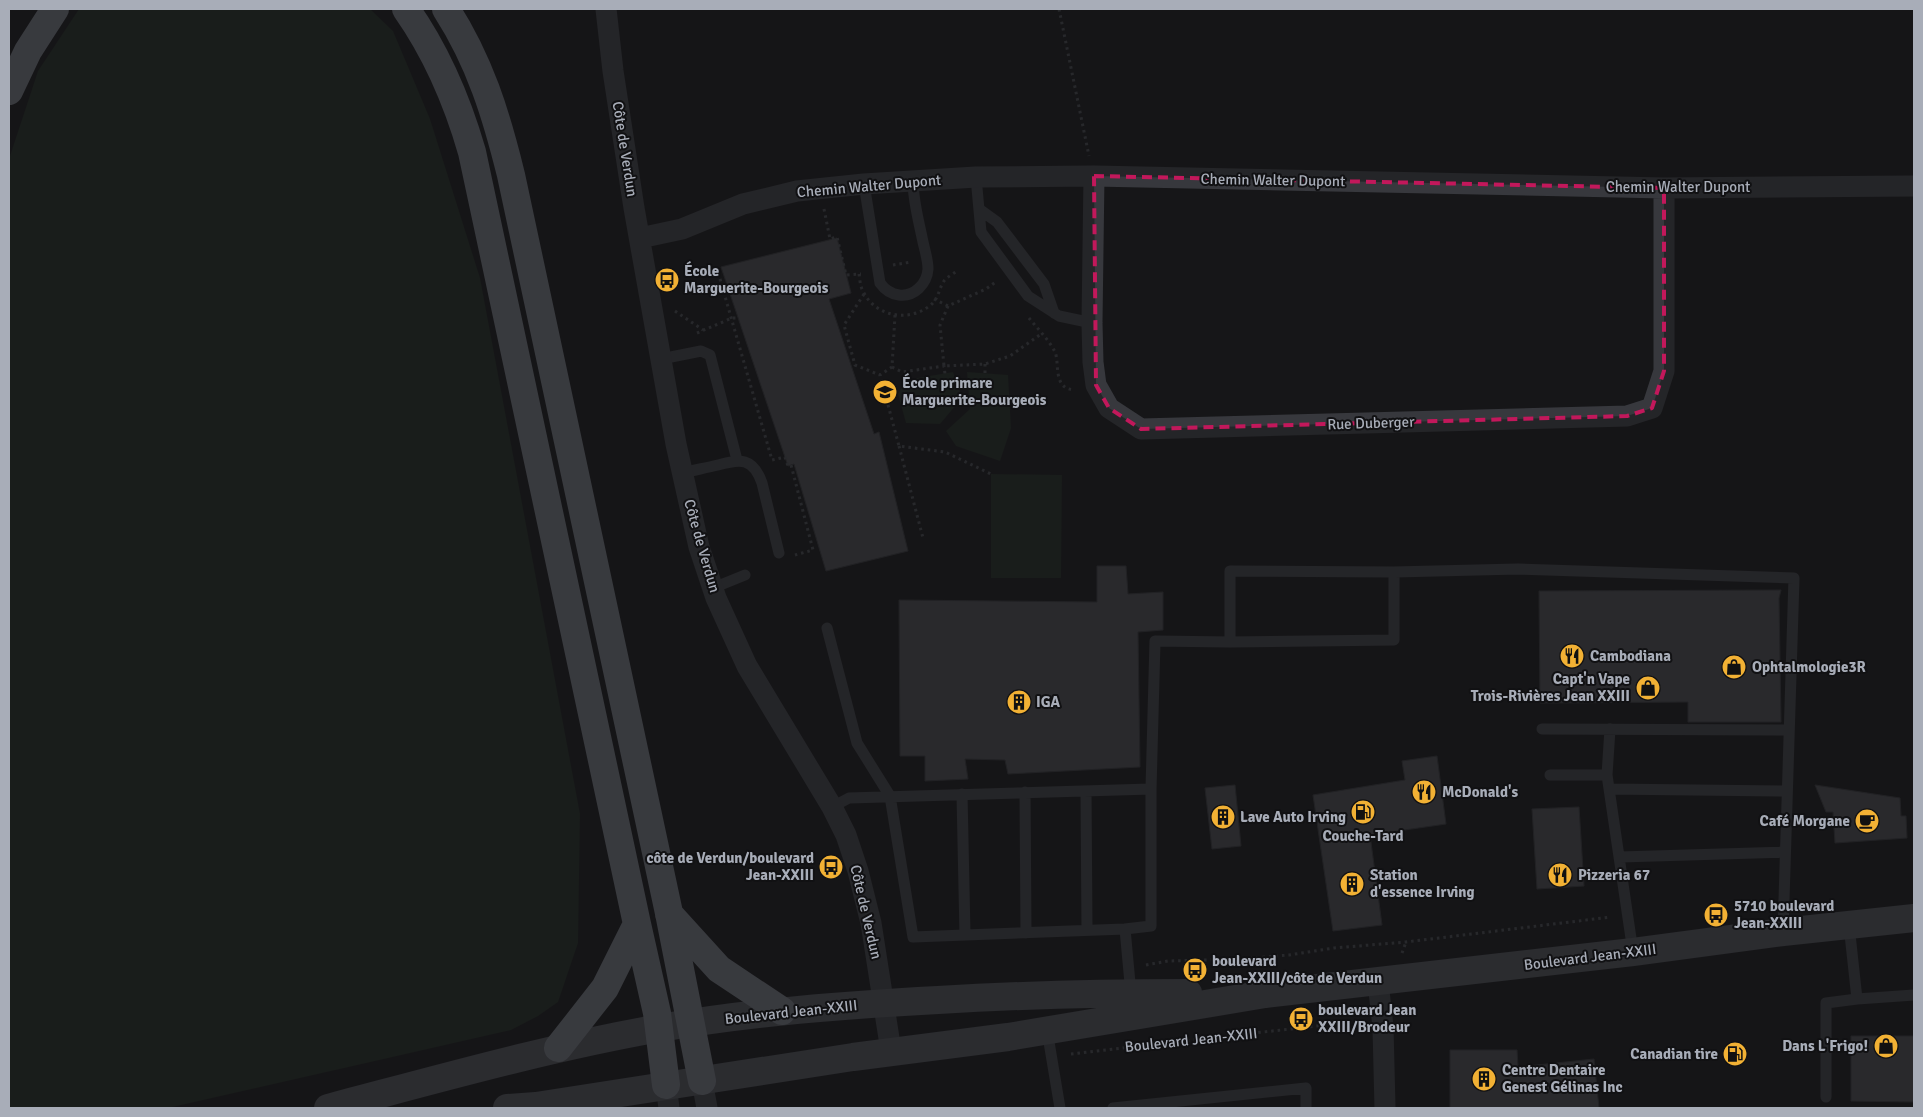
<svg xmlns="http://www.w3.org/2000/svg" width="1923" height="1117" viewBox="0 0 1923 1117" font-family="Signika,sans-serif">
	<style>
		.green { fill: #1e261f }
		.building { fill: #404145; stroke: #303034 }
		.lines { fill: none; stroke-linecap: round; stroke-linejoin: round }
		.path { stroke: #3d3f44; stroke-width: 3; stroke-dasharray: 2.5 4; stroke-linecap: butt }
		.lane { stroke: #37383d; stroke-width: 11 }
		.street { stroke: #37383d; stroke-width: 21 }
		.secondary { stroke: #45474d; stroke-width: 28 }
		.highway { stroke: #63666e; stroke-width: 28 }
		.marked { fill: none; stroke: #c2185b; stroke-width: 4; stroke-dasharray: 10 6; stroke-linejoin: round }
		.labels { text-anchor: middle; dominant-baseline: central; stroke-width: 4; stroke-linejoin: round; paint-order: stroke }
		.street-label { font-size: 15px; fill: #a8adb8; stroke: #111113 }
		.poi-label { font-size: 15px; font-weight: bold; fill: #a8adb8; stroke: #111113; text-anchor: start }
	</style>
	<rect width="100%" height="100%" fill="#161618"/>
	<path class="green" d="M79 9H370L393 31 430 119 480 278 580 814 578 943 558 1002 538 1016 511 1030 168 1108H9V159L38 71Z
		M953 372 962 398 940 424 906 423 898 394 906 380Z
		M967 372 1008 375 1011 428 1000 461 956 446 946 431 970 409Z
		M991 474 1062 475 1061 578H991Z"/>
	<path class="building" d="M837 238 851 293 829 299 874 434 879 432 908 551 826 571 794 464 788 466 721 267Z
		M1097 566H1126L1128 594 1163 592V630L1138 632 1140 767 1008 774 1005 760 965 759 968 779 925 781V756H900L899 600 1097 602Z
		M1781 590 1779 598 1781 722H1688V702L1540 703 1539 591Z
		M1437 756 1446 824 1370 835 1382 925 1333 931 1313 795 1405 780 1402 761Z
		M1235 785 1241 846 1212 849 1205 788Z
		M1815 785 1900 798 1901 816H1906L1907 838 1835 843 1833 812H1826Z
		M1579 807 1584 886 1537 889 1532 809Z
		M1851 1036H1914V1102L1851 1101Z
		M1450 1050H1517L1518 1067 1594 1059 1599 1108H1450Z"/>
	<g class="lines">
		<path class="path" d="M1059 9 1089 156
			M824 209 830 239 837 237 846 275 861 274
			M893 265 911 262
			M859 274C860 280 860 287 864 293 876 316 907 322 928 307 939 300 938 290 944 281 947 277 953 274 957 271
			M720 279 772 460 785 457 788 466 791 465 813 550 795 555
			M864 294 844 325 855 365 880 375
			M934 299 948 306 986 289 997 281
			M948 306 940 325 944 366 985 364 1010 356 1041 334
			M675 311 703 330
			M895 315 892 367 880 375 899 446 945 452 991 474
			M1029 318C1037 328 1049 340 1055 352 1060 363 1052 389 1075 390
			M697 333 732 318H738
			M985 364V374
			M892 367 902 372 944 366 945 374
			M899 446 923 538
			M1402 953 1406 942
			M1146 965 1168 961 1241 959 1289 955 1334 948 1406 942 1611 917
			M1071 1054 1360 1021"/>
		<path class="lane" d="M976 177 981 232 1028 296 1059 316 1092 323
			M864 184 880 283C885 290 891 294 899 295 914 297 927 284 928 269 928 260 925 251 923 242 919 222 913 201 913 181
			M979 209 997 222 1044 284 1054 313
			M661 359 701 351 710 355 737 460
			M682 473C694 470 706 468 718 465 740 459 753 457 762 483L779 553
			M713 588 745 575
			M827 628 857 743 890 796 913 937 1125 929
			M1230 642 1394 640V572
			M1542 729 1789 730
			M1610 729 1607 775 1633 952
			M1550 775H1607
			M1609 789 1787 791
			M1086 791 1087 930
			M1025 792 1026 933
			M962 794 965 935
			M832 807 849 798 1151 789
			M1620 857 1785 852
			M1849 925 1857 999 1914 995
			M1131 994 1125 929 1151 926V789L1155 641 1230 642V571L1394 572 1518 569 1794 578 1783 932
			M1047 1030 1060 1108
			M1826 1097V1003L1857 999
			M1113 1108 1306 1088V1108"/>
		<path class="street" d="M606 9 613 71 634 208 676 444 699 547 716 598 747 666 832 807 846 835 858 871 871 923 891 1051
			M1094 176 1092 323 1093 362 1096 385 1109 408 1141 429 1627 416 1652 408 1664 371V188
			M640 238 682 229 743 204 797 191 864 184 976 177 1094 176 1664 188 1914 186
			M1378 982 1383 1027 1385 1108
			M702 1081 707 1108
			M666 1085 669 1108"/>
		<path class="secondary" d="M328 1108C438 1079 547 1048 660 1028 752 1012 845 1005 938 1000 1022 995 1105 993 1188 993
			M507 1108 536 1106 853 1057 1008 1037 1265 994 1633 952 1783 932 1914 918"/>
		<path class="highway" d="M406 9C437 53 457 100 472 152L637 924 657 1013 666 1085
			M446 9C480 62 496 114 511 175L669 913 702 1081
			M9 91 28 51 55 9
			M669 914 719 969 782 1011
			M558 1048 605 988 637 924"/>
	</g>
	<path d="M0 0H1923V1117H0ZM1094 176 1664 188V371L1652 408 1627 416 1141 429 1109 408 1096 385Z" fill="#161618" fill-opacity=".55" fill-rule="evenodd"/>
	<path class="marked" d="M1094 176 1664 188V371L1652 408 1627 416 1141 429 1109 408 1096 385Z"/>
	<defs>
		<symbol id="bus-disc" viewBox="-11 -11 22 22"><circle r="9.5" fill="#f2b134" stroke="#111113"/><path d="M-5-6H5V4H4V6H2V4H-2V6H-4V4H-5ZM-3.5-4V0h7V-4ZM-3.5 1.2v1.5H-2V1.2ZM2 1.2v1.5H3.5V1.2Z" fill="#111"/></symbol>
		<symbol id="school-disc" viewBox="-11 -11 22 22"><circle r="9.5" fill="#f2b134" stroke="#111113"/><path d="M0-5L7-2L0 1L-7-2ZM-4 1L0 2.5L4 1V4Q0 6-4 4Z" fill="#111"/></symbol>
		<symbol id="restaurant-disc" viewBox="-11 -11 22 22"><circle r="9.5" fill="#f2b134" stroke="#111113"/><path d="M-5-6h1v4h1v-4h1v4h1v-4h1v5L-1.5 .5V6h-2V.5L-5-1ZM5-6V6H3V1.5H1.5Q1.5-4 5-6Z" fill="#111"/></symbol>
		<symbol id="shop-disc" viewBox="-11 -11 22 22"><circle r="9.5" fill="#f2b134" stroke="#111113"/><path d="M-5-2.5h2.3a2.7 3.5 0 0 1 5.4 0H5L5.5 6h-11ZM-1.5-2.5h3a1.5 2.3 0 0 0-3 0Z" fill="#111"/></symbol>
		<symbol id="building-disc" viewBox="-11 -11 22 22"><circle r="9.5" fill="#f2b134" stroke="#111113"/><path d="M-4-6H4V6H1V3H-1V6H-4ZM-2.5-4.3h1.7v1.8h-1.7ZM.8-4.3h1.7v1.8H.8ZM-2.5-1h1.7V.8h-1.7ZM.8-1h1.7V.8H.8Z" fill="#111"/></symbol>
		<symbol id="fuel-disc" viewBox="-11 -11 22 22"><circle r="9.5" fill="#f2b134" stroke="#111113"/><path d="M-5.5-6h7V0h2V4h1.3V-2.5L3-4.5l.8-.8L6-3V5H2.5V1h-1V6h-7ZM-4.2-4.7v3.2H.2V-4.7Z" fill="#111"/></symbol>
		<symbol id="cafe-disc" viewBox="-11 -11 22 22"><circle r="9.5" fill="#f2b134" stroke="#111113"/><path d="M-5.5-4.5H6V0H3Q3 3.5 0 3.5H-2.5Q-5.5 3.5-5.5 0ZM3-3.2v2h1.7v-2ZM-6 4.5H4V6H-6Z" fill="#111"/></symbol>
	</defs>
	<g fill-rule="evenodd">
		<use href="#bus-disc" x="653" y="266" width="28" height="28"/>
		<use href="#school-disc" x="871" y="378" width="28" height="28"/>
		<use href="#restaurant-disc" x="1558" y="642" width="28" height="28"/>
		<use href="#shop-disc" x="1720" y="653" width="28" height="28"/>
		<use href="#shop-disc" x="1634" y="674" width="28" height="28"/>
		<use href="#building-disc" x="1005" y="688" width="28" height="28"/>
		<use href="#restaurant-disc" x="1410" y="778" width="28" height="28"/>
		<use href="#fuel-disc" x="1349" y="798" width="28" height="28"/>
		<use href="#building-disc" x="1209" y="803" width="28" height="28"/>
		<use href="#cafe-disc" x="1853" y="807" width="28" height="28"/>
		<use href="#bus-disc" x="817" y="853" width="28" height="28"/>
		<use href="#restaurant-disc" x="1546" y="861" width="28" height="28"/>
		<use href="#building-disc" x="1338" y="870" width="28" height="28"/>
		<use href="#bus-disc" x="1702" y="901" width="28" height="28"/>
		<use href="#bus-disc" x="1181" y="956" width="28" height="28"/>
		<use href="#bus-disc" x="1287" y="1005" width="28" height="28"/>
		<use href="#shop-disc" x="1872" y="1032" width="28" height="28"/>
		<use href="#fuel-disc" x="1721" y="1040" width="28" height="28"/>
		<use href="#building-disc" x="1470" y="1065" width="28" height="28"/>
	</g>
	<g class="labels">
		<g class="street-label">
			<text transform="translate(625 149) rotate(81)">Côte de Verdun</text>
			<text transform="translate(1273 180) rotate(1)">Chemin Walter Dupont</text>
			<text transform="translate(869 186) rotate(-5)">Chemin Walter Dupont</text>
			<text x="1678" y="187">Chemin Walter Dupont</text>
			<text transform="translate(1371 423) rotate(-2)">Rue Duberger</text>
			<text transform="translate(702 546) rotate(74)">Côte de Verdun</text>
			<text transform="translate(866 912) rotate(77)">Côte de Verdun</text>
			<text transform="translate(1590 957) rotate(-7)">Boulevard Jean-XXIII</text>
			<text transform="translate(791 1012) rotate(-6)">Boulevard Jean-XXIII</text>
			<text transform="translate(1191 1040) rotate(-6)">Boulevard Jean-XXIII</text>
		</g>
		<g class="poi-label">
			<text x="684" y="271">École<tspan x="684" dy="17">Marguerite-Bourgeois</tspan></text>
			<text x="902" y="383">École primare<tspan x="902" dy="17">Marguerite-Bourgeois</tspan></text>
			<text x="1590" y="656">Cambodiana</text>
			<text x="1752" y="667">Ophtalmologie3R</text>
			<text x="1630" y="679" text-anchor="end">Capt'n Vape<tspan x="1630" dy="17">Trois-Rivières Jean XXIII</tspan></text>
			<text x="1036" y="702">IGA</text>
			<text x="1442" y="792">McDonald's</text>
			<text x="1240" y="817">Lave Auto Irving</text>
			<text x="1850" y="821" text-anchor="end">Café Morgane</text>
			<text x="1363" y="836" text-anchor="middle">Couche-Tard</text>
			<text x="814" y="858" text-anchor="end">côte de Verdun/boulevard<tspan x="814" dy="17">Jean-XXIII</tspan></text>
			<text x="1370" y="875">Station<tspan x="1370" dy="17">d'essence Irving</tspan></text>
			<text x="1578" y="875">Pizzeria 67</text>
			<text x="1734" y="906">5710 boulevard<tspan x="1734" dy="17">Jean-XXIII</tspan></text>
			<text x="1212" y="961">boulevard<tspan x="1212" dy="17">Jean-XXIII/côte de Verdun</tspan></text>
			<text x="1318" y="1010">boulevard Jean<tspan x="1318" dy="17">XXIII/Brodeur</tspan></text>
			<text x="1868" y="1046" text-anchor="end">Dans L'Frigo!</text>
			<text x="1718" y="1054" text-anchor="end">Canadian tire</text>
			<text x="1502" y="1070">Centre Dentaire<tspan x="1502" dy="17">Genest Gélinas Inc</tspan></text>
		</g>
	</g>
	<rect width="1923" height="1117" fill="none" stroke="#a8adb8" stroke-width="20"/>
</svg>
